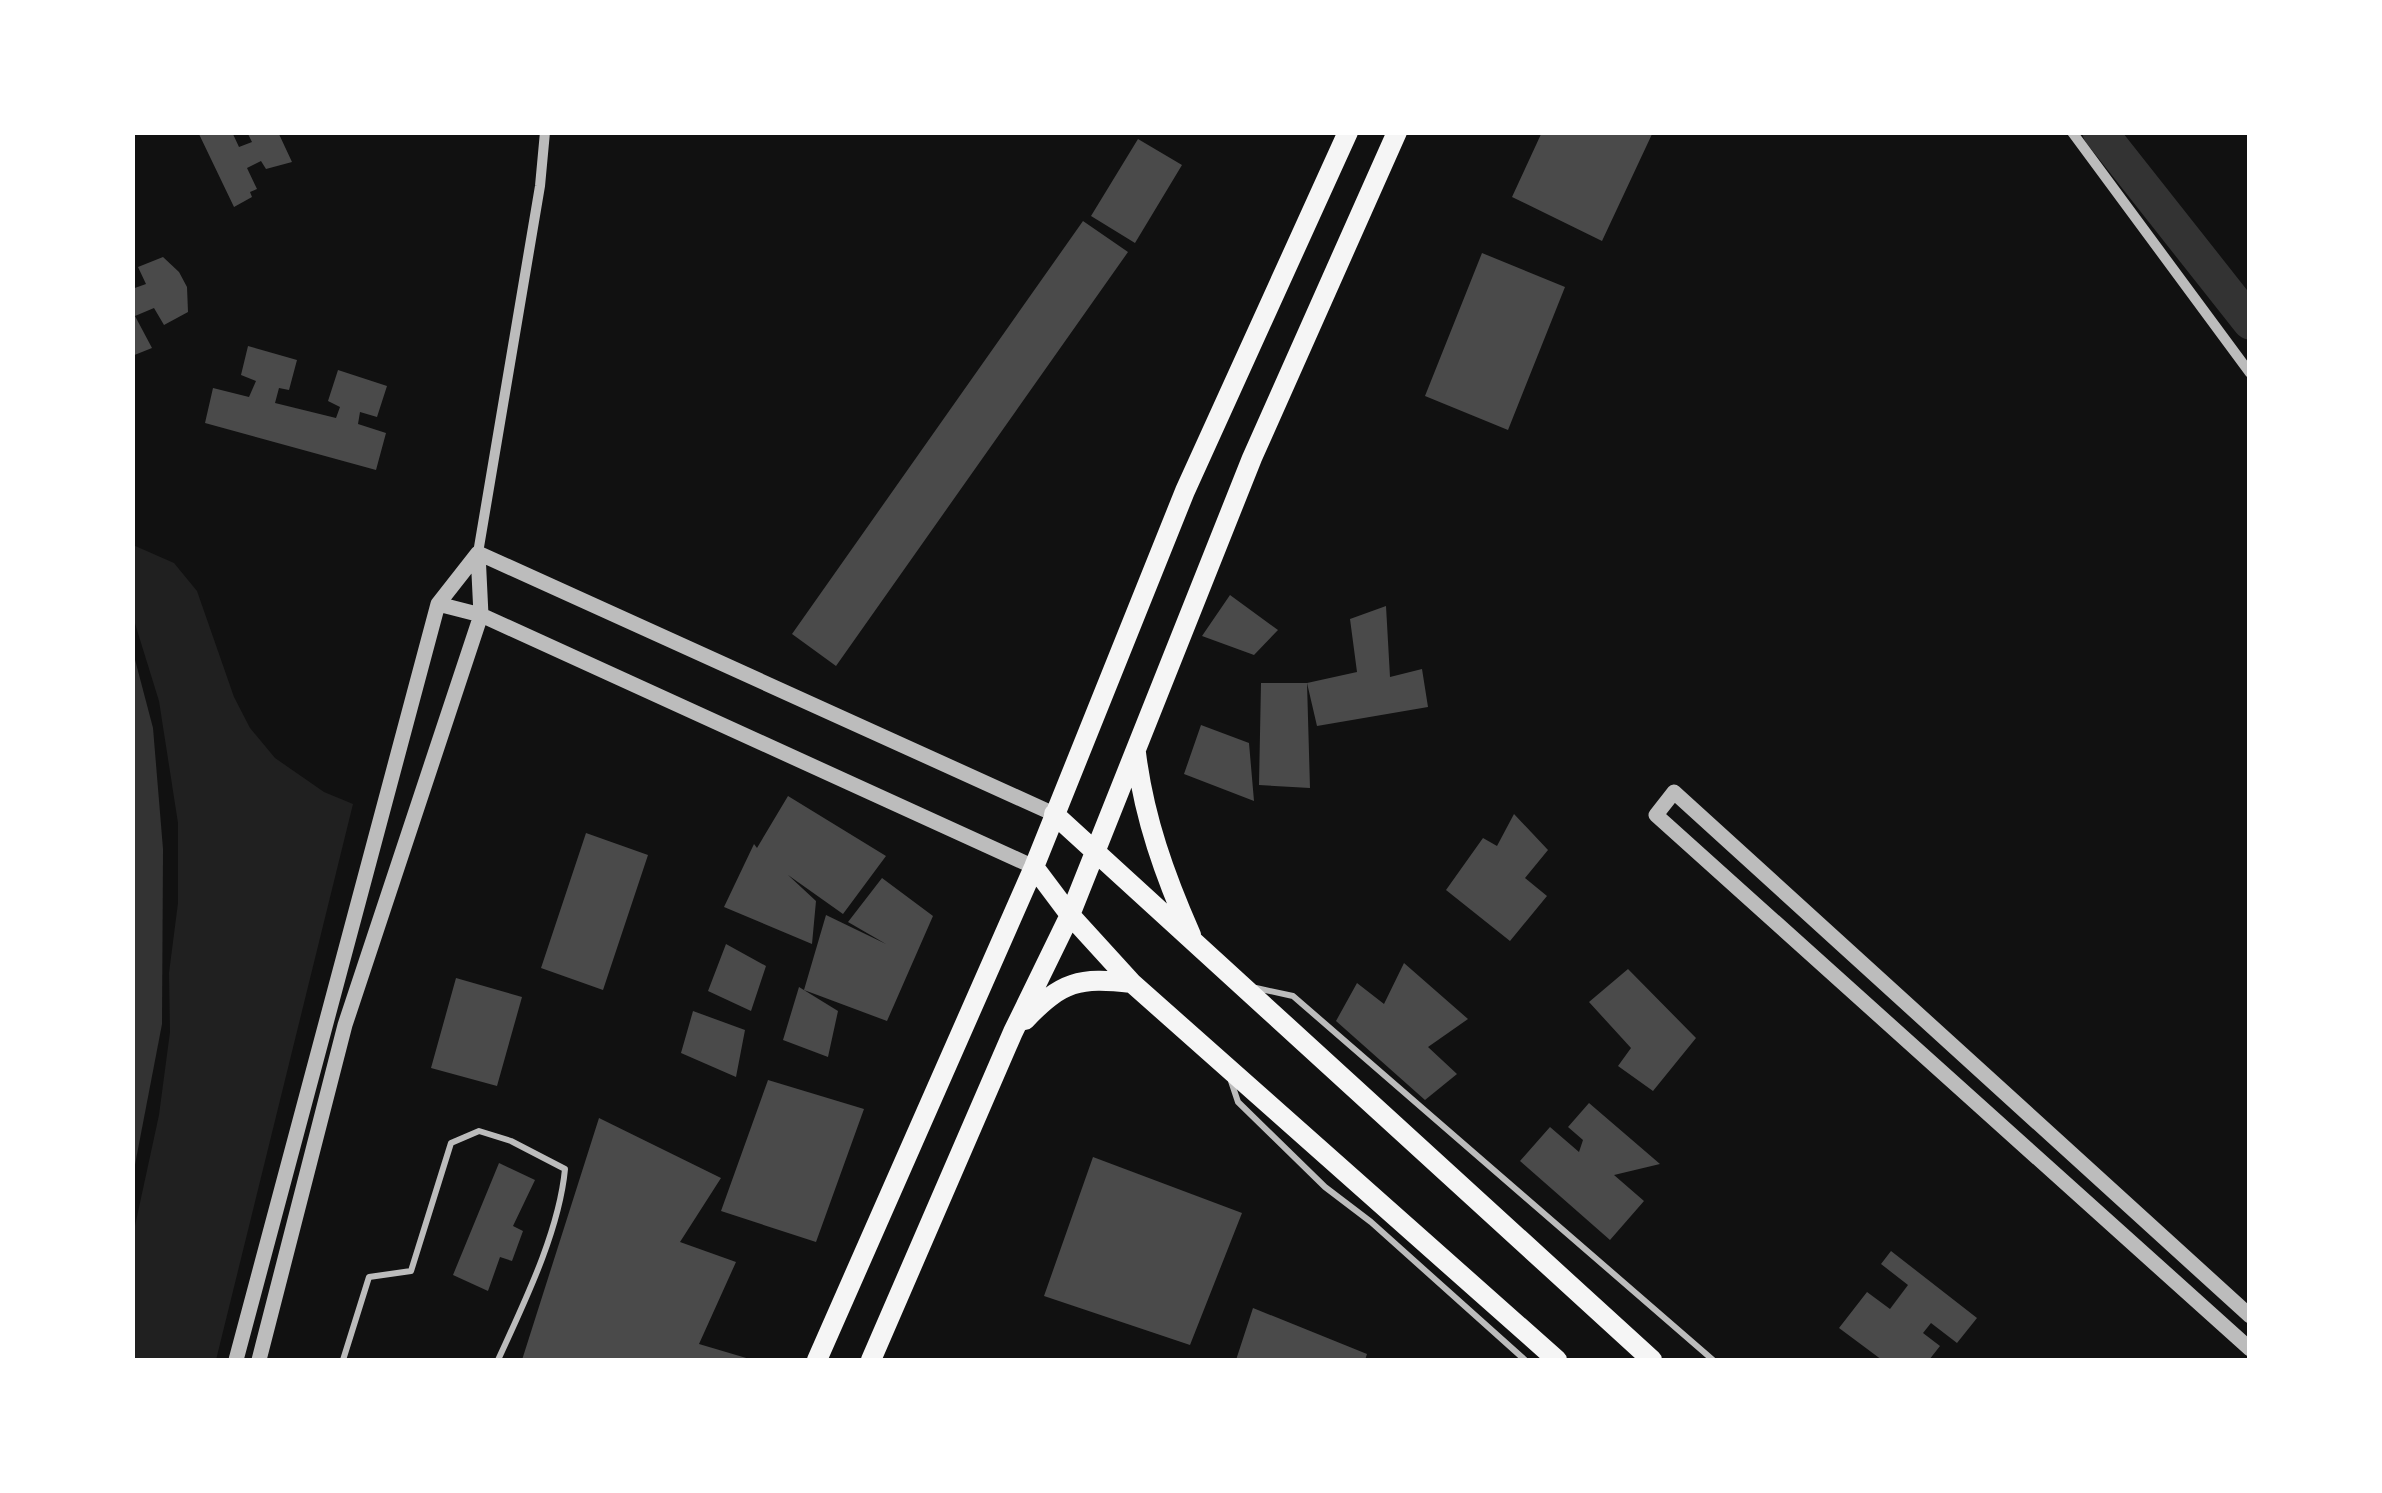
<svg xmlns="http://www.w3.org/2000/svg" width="2382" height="1493" viewBox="0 0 2382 1493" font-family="'Open Sans',sans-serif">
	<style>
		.green { fill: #202020 }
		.water { fill: #333 }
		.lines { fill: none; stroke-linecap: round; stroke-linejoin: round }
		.river { stroke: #333; stroke-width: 35 }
		.building { fill: #4a4a4a }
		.service { stroke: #bcbcbc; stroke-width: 6 }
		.minor { stroke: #bcbcbc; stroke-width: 10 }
		.tertiary { stroke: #bcbcbc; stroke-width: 15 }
		.primary { stroke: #f5f5f5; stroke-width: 20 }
	</style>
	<rect width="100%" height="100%" fill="#111"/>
	<path class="green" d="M133 545 174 563 197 591 234 697 250 728 275 758 324 792 353 804 216 1360H133V1235L159 1115 170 1032 169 973 178 903V823L159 701 133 617Z"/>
	<path class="water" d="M133 652 153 728 163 849 162 1024 133 1175Z"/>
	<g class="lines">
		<path class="river" d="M2100 132 2250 322"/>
	</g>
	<path class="building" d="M198 132H232L239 147 252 142 247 132H278L292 162 266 169 261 161 247 168 257 189 250 192 252 197 234 207Z
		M1542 132H1653L1602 241 1512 197Z
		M1138 139 1182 165 1135 243 1091 216Z
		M1083 221 1128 252 836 666 792 634Z
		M1482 253 1565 287 1508 430 1425 396Z
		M163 257 179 272 187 287 188 312 164 325 154 308 135 316 152 348 132 356V289L146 284 138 267Z
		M248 346 297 360 289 390 279 388 275 403 336 418 340 407 328 401 338 370 387 386 377 417 360 412 358 424 386 433 376 470 205 423 213 388 249 397 256 381 241 375Z
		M1230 595 1278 630 1254 655 1202 636Z
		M1386 606 1390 677 1422 669 1428 707 1317 726 1307 683 1310 788 1259 785 1261 683H1307L1357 672 1350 619Z
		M1201 725 1249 743 1254 801 1184 774Z
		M788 796 886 856 843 914 788 875 816 901 812 944 724 907 754 844 757 848Z
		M1514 814 1548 850 1525 878 1547 896 1510 941 1446 890 1483 838 1497 846Z
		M586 833 648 855 603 990 541 968Z
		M882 878 933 916 887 1021 804 990 826 915 886 944 848 922Z
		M726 944 766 966 751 1011 708 991Z
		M1404 963 1468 1019 1428 1047 1457 1074 1425 1100 1336 1021 1357 983 1384 1004Z
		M1628 969 1696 1038 1653 1091 1618 1066 1631 1048 1589 1002Z
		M456 978 522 997 497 1086 431 1068Z
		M799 987 838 1011 828 1057 783 1040Z
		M693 1011 745 1030 736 1077 681 1053Z
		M768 1080 864 1109 816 1242 721 1211Z
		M1589 1103 1660 1164 1614 1175 1644 1201 1610 1240 1520 1161 1550 1127 1579 1152 1583 1140 1568 1127Z
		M599 1118 721 1178 680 1242 736 1262 699 1344 753 1360H522Z
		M1093 1157 1242 1213 1190 1345 1044 1296Z
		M499 1163 535 1180 513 1226 523 1231 512 1261 500 1257 488 1291 453 1275Z
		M1891 1251 1977 1318 1957 1343 1931 1323 1923 1333 1940 1346 1929 1360H1882L1839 1328 1867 1292 1890 1309 1908 1285 1881 1264Z
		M1253 1308 1367 1354 1365 1360H1236Z"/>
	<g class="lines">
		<path class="service" d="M1256 988 1293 996 1713 1360
			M1231 1081 1238 1102 1325 1187 1371 1222 1525 1360
			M343 1360 369 1277 411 1271 451 1143 479 1131 511 1141 565 1169C559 1232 524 1303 498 1360"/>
		<path class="minor" d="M2072 132 2250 373
			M478 553 540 186 545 132"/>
		<path class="tertiary" d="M478 553 1054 814
			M438 604 481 615 1034 867
			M2250 1316 1674 792 1656 815 2250 1349
			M236 1360 438 604 478 553
			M259 1360 345 1025 481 615 478 553"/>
		<path class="primary" d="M1136 753C1144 818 1165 876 1191 935
			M1054 814 1652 1360
			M1034 867 1070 915 1132 983 1557 1360
			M1025 1020C1062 981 1079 977 1132 983
			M817 1360 1034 867 1185 491 1348 132
			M871 1360 1013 1032 1070 915 1252 458 1397 132"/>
	</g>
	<rect width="2382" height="1493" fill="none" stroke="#ffffff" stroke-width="270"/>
</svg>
